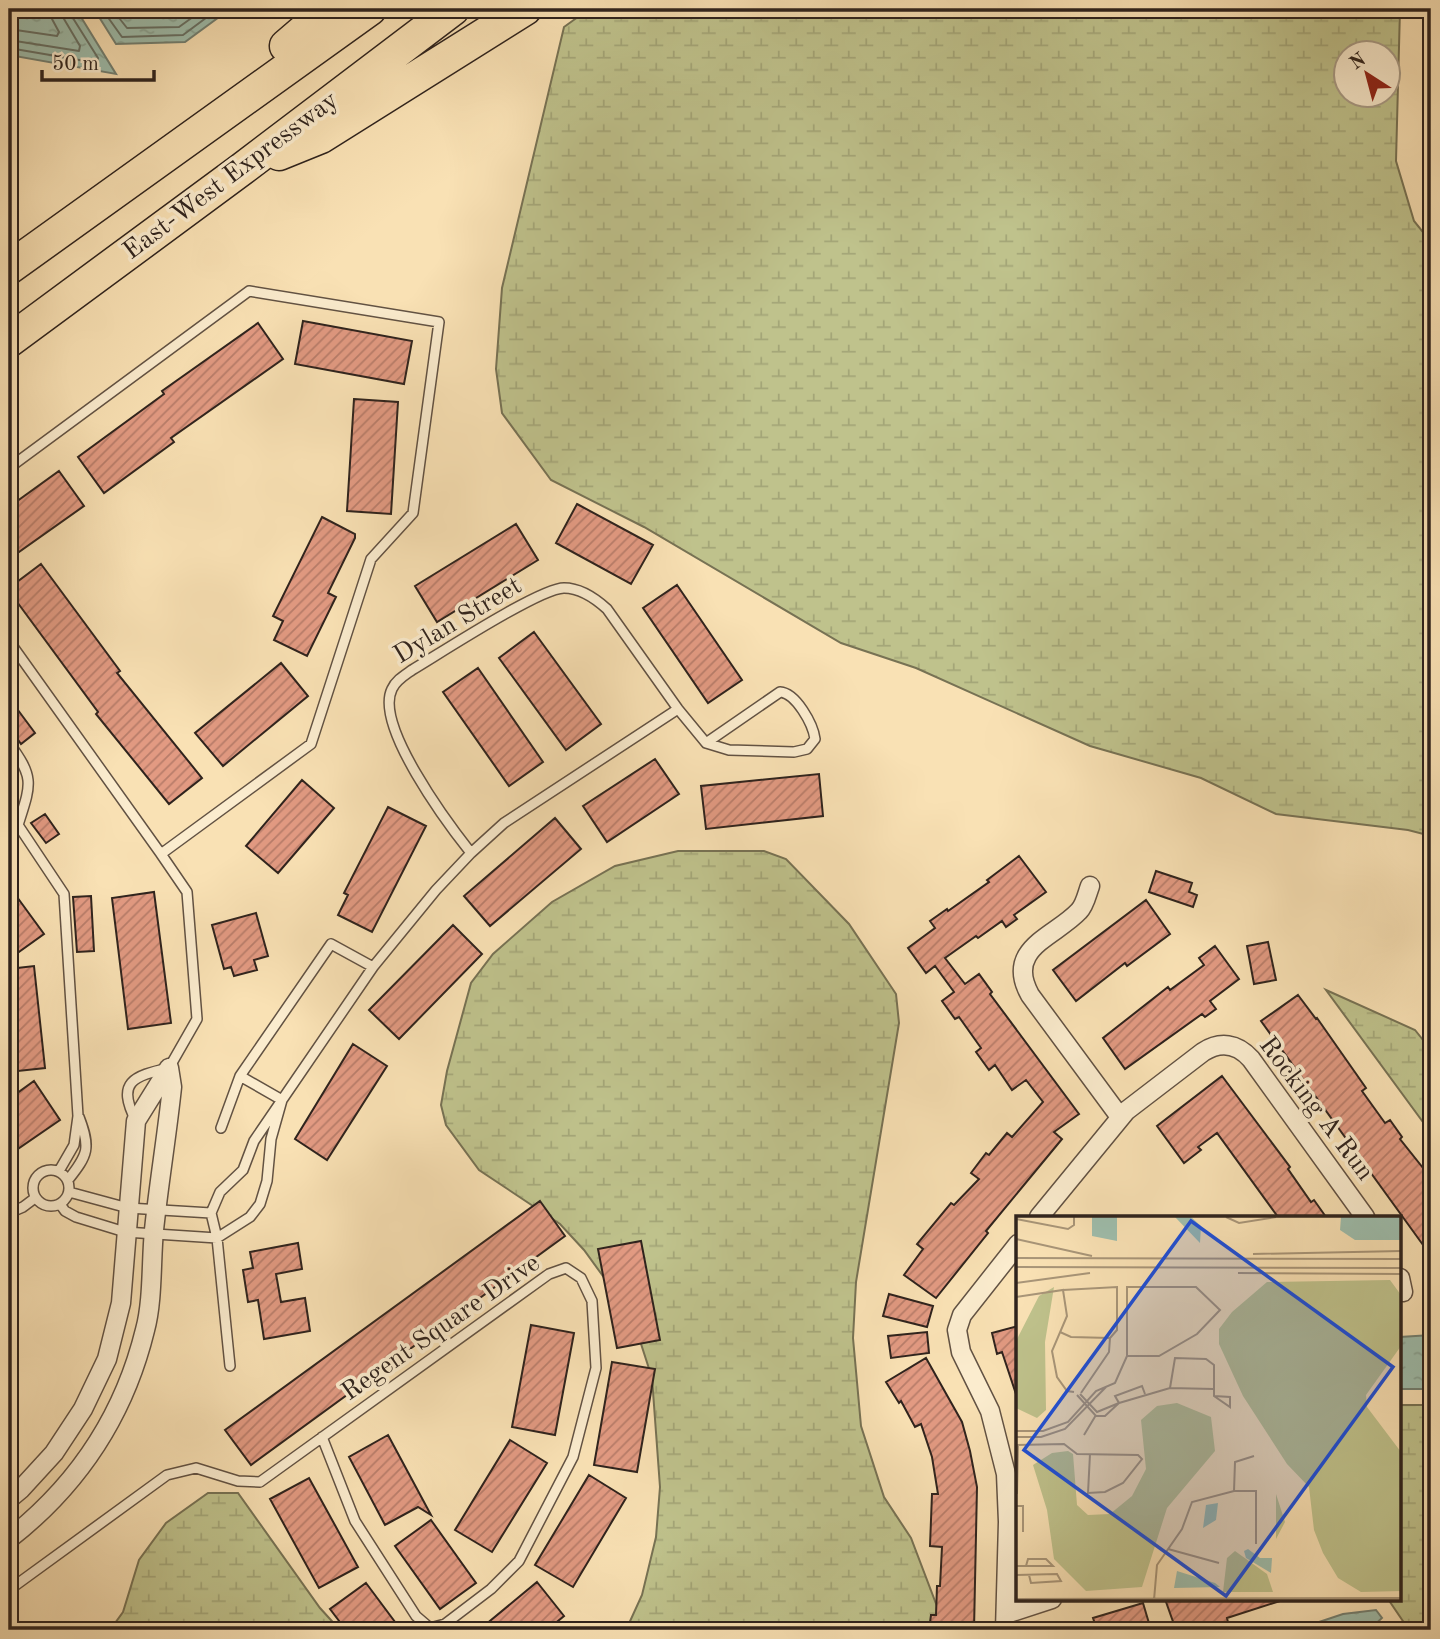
<svg xmlns="http://www.w3.org/2000/svg" width="1440" height="1639" viewBox="0 0 1440 1639" font-family="'Old Standard TT',serif">
	<style>
		.wetland { fill: url(#wetland-marsh); stroke: #777254; stroke-width: 2; fill-rule: evenodd }
		.water { fill: url(#water-ripples); stroke: #728073; stroke-width: 2 }
		.lines { fill: none; stroke-linecap: round; stroke-linejoin: round }
		.shore { stroke: #667065; stroke-width: 2 }
		.building { fill: url(#building-hatch); stroke: #2f231d; stroke-width: 2 }
		.lane-casing { stroke: #625243; stroke-width: 12 }
		.street-casing { stroke: #625243; stroke-width: 21 }
		.highway-casing { stroke: #2f231d; stroke-width: 35 }
		.lane { stroke: #fbecce; stroke-width: 9 }
		.street { stroke: #fbecce; stroke-width: 18 }
		.highway { stroke: #f9e1b4; stroke-width: 32 }
		.labels { text-anchor: middle; dominant-baseline: central; stroke-width: 7; stroke-linejoin: round; paint-order: stroke }
		.street-label { font-size: 26px; fill: #2f231d; stroke: #fbecce }
		.inset-road { fill: none; stroke: #a89578; stroke-width: 2 }
		.view { fill: #1d4ed8; fill-opacity: 0.15; stroke: #1d4ed8; stroke-width: 3.5 }
		.inset-edge { fill: none; stroke: #2f231d; stroke-width: 3.5 }
	</style>
	<defs>
		<pattern id="wetland-marsh" width="20" height="14" patternUnits="userSpaceOnUse" patternTransform="scale(1.75)"><rect width="20" height="14" fill="#bfc28c"/><path d="M1 5h8M5 5V1M11 12h8M15 12V8" fill="none" stroke="#a4a678"/></pattern>
		<pattern id="water-ripples" width="26" height="14" patternUnits="userSpaceOnUse" patternTransform="scale(1.75)"><rect width="26" height="14" fill="#9ebead"/><path d="M2 4q2-2 4 0t4 0M15 11q2-2 4 0t4 0" fill="none" stroke="#88a394"/></pattern>
		<pattern id="building-hatch" width="6" height="6" patternUnits="userSpaceOnUse" patternTransform="scale(1.75)"><rect width="6" height="6" fill="#e29a82"/><path d="M-1 1l2-2M0 6l6-6M5 7l2-2" fill="none" stroke="#b87d6a"/></pattern>
	</defs>
	<rect width="100%" height="100%" fill="#f9e1b4"/>
	<filter id="stains"><feTurbulence type="fractalNoise" baseFrequency=".00286" numOctaves="4"/><feColorMatrix values="0 0 0 0 .2 0 0 0 0 .09 0 0 0 0 .02 0 0 0 .5 -.17"/></filter>
	<radialGradient id="worn" r=".72"><stop offset=".6" stop-color="#630" stop-opacity="0"/><stop offset="1" stop-color="#630" stop-opacity=".3"/></radialGradient>
	<path class="wetland" d="M589 9H1400L1396 161 1414 221 1431 242V836L1408 830 1276 814 1201 778 1090 746 916 668 841 643 644 527 551 480 502 413 496 369 502 288 564 27ZM1346 52H1388V94H1346Z
		M678 851H764L786 859 849 924 896 994 899 1023 856 1282 853 1338 861 1426 884 1497 911 1538 946 1630H626L642 1595 656 1537 660 1487 652 1378 632 1316 584 1250 560 1224 479 1170 446 1125 441 1105 447 1071 471 983 493 954 552 902 615 866Z
		M1326 990 1415 1030 1431 1050V1133Z
		M1400 1405H1431V1617L1413 1630H1409L1388 1599H1400Z
		M208 1493H238L320 1608 340 1630H110L123 1612 139 1560 166 1523Z"/>
	<path class="water" d="M9 9H76L116 74 9 55Z
		M94 9H230L185 42 116 44Z
		M1431 1335V1389H1400V1337Z
		M1376 1610 1382 1618 1369 1630H1295L1343 1614Z"/>
	<g class="lines">
		<path class="shore" d="M102 9 122 37 183 35 218 9
			M112 9 127 28 179 27 204 9
			M9 29 57 36 59 32 52 19 51 9
			M9 40 79 51 80 46 64 19 61 9
			M9 48 97 63 98 58 71 15 70 9"/>
	</g>
	<path class="building" d="M303 321 412 341 404 384 295 364Z
		M258 323 283 359 171 438 174 442 104 493 78 457 164 394 162 391Z
		M354 399 398 402 391 514 347 511Z
		M59 471 84 506 9 559V507Z
		M577 504 653 545 631 584 556 543Z
		M322 517 355 534V538L328 593 336 597 307 656 274 640 283 621 273 616Z
		M516 524 538 560 437 622 415 586Z
		M41 564 120 671 117 673 202 778 169 804 96 714 98 712 9 591V588Z
		M677 585 742 680 708 703 643 608Z
		M534 632 601 724 566 750 499 658Z
		M281 663 308 696 223 766 195 733Z
		M478 668 543 762 509 786 443 692Z
		M9 698 35 733 21 744 9 727Z
		M655 759 679 794 607 842 583 806Z
		M819 774 823 816 706 829 701 786Z
		M302 780 334 808 278 873 246 846Z
		M388 807 426 826 372 932 338 915 348 895 344 893Z
		M45 814 59 834 46 843 31 823Z
		M555 818 581 849 490 926 464 896Z
		M1019 856 1046 892 1014 915 1017 919 1006 927 1002 921 978 938 976 936 945 958 965 984 979 974 992 992 990 994 1079 1114 1054 1132 1062 1139 986 1231 988 1233 936 1298 904 1275 923 1249 917 1244 951 1203 954 1205 979 1179 971 1173 986 1153 989 1155 1007 1133 1012 1137 1043 1102 1026 1080 1012 1090 995 1065 989 1070 976 1052 981 1048 959 1017 955 1019 942 1001 954 992 935 966 926 973 908 948 935 928 930 921 947 909 948 911 989 882 987 880Z
		M1156 871 1192 883 1189 892 1197 895 1193 907 1149 892Z
		M9 886 44 934 9 959Z
		M154 892 171 1023 128 1029 112 898Z
		M91 896 94 951 77 952 73 897Z
		M1146 900 1170 934 1127 966 1125 963 1076 1001 1053 970Z
		M256 913 268 956 254 960 257 970 234 976 231 967 224 969 212 925Z
		M453 925 482 954 399 1039 369 1010Z
		M1268 942 1276 980 1254 984 1247 946Z
		M1215 946 1239 979 1210 1001 1216 1009 1205 1017 1202 1014 1125 1069 1103 1038 1168 987 1170 990 1204 965 1199 958Z
		M34 966 45 1068 9 1072V969Z
		M1298 995 1316 1019 1317 1018 1366 1088 1362 1091 1385 1123 1390 1120 1402 1137 1400 1139 1431 1178V1256L1261 1021Z
		M353 1044 387 1066 327 1160 295 1139Z
		M1222 1076 1290 1167 1288 1169 1311 1202 1314 1200 1326 1217H1278L1217 1133 1198 1147 1201 1150 1184 1163 1157 1126Z
		M34 1081 60 1120 9 1155V1099Z
		M540 1201 565 1236 251 1465 225 1430Z
		M641 1241 660 1340 617 1348 598 1249Z
		M298 1243 302 1269 276 1274 281 1302 305 1298 310 1331 264 1339 258 1300 248 1302 243 1270 253 1268 250 1252Z
		M889 1294 933 1306 927 1327 883 1316Z
		M531 1325 574 1333 555 1435 512 1427Z
		M1018 1326V1394H1016L1002 1352 997 1354 992 1333Z
		M927 1332 929 1353 891 1358 888 1336Z
		M926 1358 962 1422 970 1451 977 1487 974 1630H929L931 1615H936L937 1586H940L942 1547 930 1546 932 1494H938L932 1457 921 1424 915 1427 901 1401 899 1403 886 1382Z
		M612 1362 655 1369 637 1472 594 1465Z
		M388 1435 431 1515 418 1507 385 1525 349 1457Z
		M510 1440 547 1463 492 1552 455 1530Z
		M589 1475 626 1498 573 1587 535 1565Z
		M309 1478 358 1567 319 1588 270 1499Z
		M431 1520 476 1583 440 1609 395 1546Z
		M537 1582 564 1616 547 1630H479Z
		M366 1583 401 1630H346L330 1609Z
		M1165 1599H1280V1601L1227 1618 1229 1627 1220 1630H1176Z
		M1143 1603 1151 1630H1097L1093 1618Z"/>
	<g class="lines">
		<defs>
			<path id="lane" d="M9 468 249 291 439 322 413 513 371 559 311 744 161 854 9 641
				M9 743C35 778 31 784 18 825L64 894 78 1116 74 1145 59 1171
				M471 853C448 824 374 725 392 689 396 680 405 675 412 670 439 654 540 588 564 588 580 588 596 599 607 609L678 709 706 743 729 750 794 752 807 749 815 739C813 724 796 693 780 692L706 743
				M373 967 331 944 240 1076 282 1100 373 967 436 890 471 853 504 823 678 709
				M136 1121C116 1082 133 1076 169 1068L197 1019 187 892 161 854
				M221 1128 240 1076
				M33 1188a18 18 0 1 1 36 0a18 18 0 1 1-36 0Z
				M68 1180C88 1155 91 1148 79 1117
				M60 1204 65 1211 76 1217 125 1232 217 1238 250 1217 260 1204 267 1181 271 1139 282 1100 254 1141 243 1170 220 1192 211 1213 128 1208 69 1192
				M9 1213 23 1207 35 1198
				M211 1213 217 1238 230 1366
				M9 1590 167 1475 196 1468 238 1481 260 1482 549 1274 566 1268 581 1278 592 1301 596 1368 573 1457 519 1561 491 1589 445 1624 430 1628 416 1616 355 1521 322 1437"/>
			<path id="street" d="M1090 886C1087 894 1085 905 1079 911 1055 937 1004 948 1030 995L1120 1117
				M1039 1217 1126 1111 1203 1052C1220 1041 1237 1043 1251 1059L1365 1217
				M1400 1278 1403 1292
				M9 1499 21 1489 54 1453 83 1409 107 1359 121 1303 136 1121 169 1068
				M9 1539C78 1485 124 1416 145 1330 153 1301 151 1261 154 1230 159 1182 167 1135 172 1087L169 1068
				M1006 1614 1052 1599
				M1005 1630 1008 1522 1006 1474 990 1411 961 1352 957 1330 962 1315 1018 1244"/>
			<path id="highway" d="M286 46 329 9
				M279 154 321 137 525 9
				M9 268 370 9
				M9 341 242 169 453 9"/>
		</defs>
		<use href="#lane" class="lane-casing"/>
		<use href="#street" class="street-casing"/>
		<use href="#highway" class="highway-casing"/>
		<use href="#lane" class="lane"/>
		<use href="#street" class="street"/>
		<use href="#highway" class="highway"/>
	</g>
	<g class="labels">
		<g class="street-label">
			<text transform="translate(231 176) rotate(-37)">East-West Expressway</text>
			<text transform="translate(458 621) rotate(-31)">Dylan Street</text>
			<text transform="translate(1316 1109) rotate(53)">Rocking A Run</text>
			<text transform="translate(441 1328) rotate(-35)">Regent Square Drive</text>
		</g>
	</g>
	<g transform="translate(1016 1216)">
		<rect width="385" height="385" fill="#f9e1b4"/>
		<path d="M374 64 385 79V130L350 179 351 191 385 236V375L345 376 322 362 307 337 298 314 293 271 271 248 227 180 203 128V113L216 96 251 66ZM38 71 29 126 30 194 21 202 0 192V125L23 80ZM161 187 195 201 199 235 151 292 126 371 70 375 38 343 31 294 17 249 36 237 52 235 57 238 61 289 72 299 94 298 116 280 130 253 125 204 141 190ZM260 278 269 306 260 323ZM219 335 251 358 257 376H207L211 342Z" fill="#bfc28c"/>
		<path d="M76 1H101V25L76 20ZM159 1H175L185 10 184 27ZM325 1H385V24H339L324 14ZM202 287 200 304 187 312 190 289ZM232 333 244 342H256L255 357 230 342 228 335ZM161 355 199 367 204 371 158 372Z" fill="#9ebead"/>
		<path class="inset-road" d="M210 1 223 7 260 1M0 3 52 13 58 9V1M0 23 76 40M237 38 385 35M0 42 385 43M0 51 385 52M222 57 385 58M0 67 74 57M111 71H180L204 94 181 118 143 140H111ZM47 74 101 71V114L94 122 93 136 65 177M0 81 47 74 51 100 36 135 41 161 51 175 58 176M44 116 55 121 94 122M154 172 159 142 190 143 198 149V180L214 191V181L198 180M129 178 126 170 99 180 103 187 154 172 198 173M61 179 80 200H89L103 187 81 196 64 178M0 215H27L52 206 80 175 99 167 111 140M68 219 80 199M0 221H25L49 213 90 171M0 229 48 228 61 238 122 239 126 243 107 267 89 276 72 277 74 238M218 275 219 246 238 240M1 278 2 229M0 290H7V316M152 333 203 347M0 350H37L30 343H12L10 350M0 359 41 358 45 365 15 367 13 359M0 383 385 382M138 384 141 349 166 313 176 286 218 275H240V328"/>
		<path class="view" d="M175 5 377 151 210 380 8 234Z"/>
		<rect width="385" height="385" class="inset-edge"/>
	</g>
	<rect width="1440" height="1639" fill="none" stroke="#f9e1b4" stroke-width="35"/>
	<rect x="10" y="10" width="1419" height="1618" fill="none" stroke="#2f231d" stroke-width="3.5"/>
	<rect x="18" y="18" width="1405" height="1604" fill="none" stroke="#2f231d" stroke-width="2"/>
	<g transform="translate(1367 74) rotate(324)"><circle r="33" fill="#fbecce" stroke="#a99c87" stroke-width="2"/>
	<path d="M0-5L12 26L0 18L-12 26Z" fill="#8f2418"/>
	<text y="-10" font-size="19" font-weight="bold" text-anchor="middle" fill="#2f231d">N</text>
	</g>
	<path d="M42 70v10h112v-10" fill="none" stroke="#2f231d" stroke-width="3.5"/>
	<text x="52" y="70" font-size="21" fill="#2f231d" stroke="#fbecce" stroke-width="5" paint-order="stroke">50 m</text>
	<rect width="100%" height="100%" filter="url(#stains)"/>
	<rect width="100%" height="100%" fill="url(#worn)"/>
</svg>
